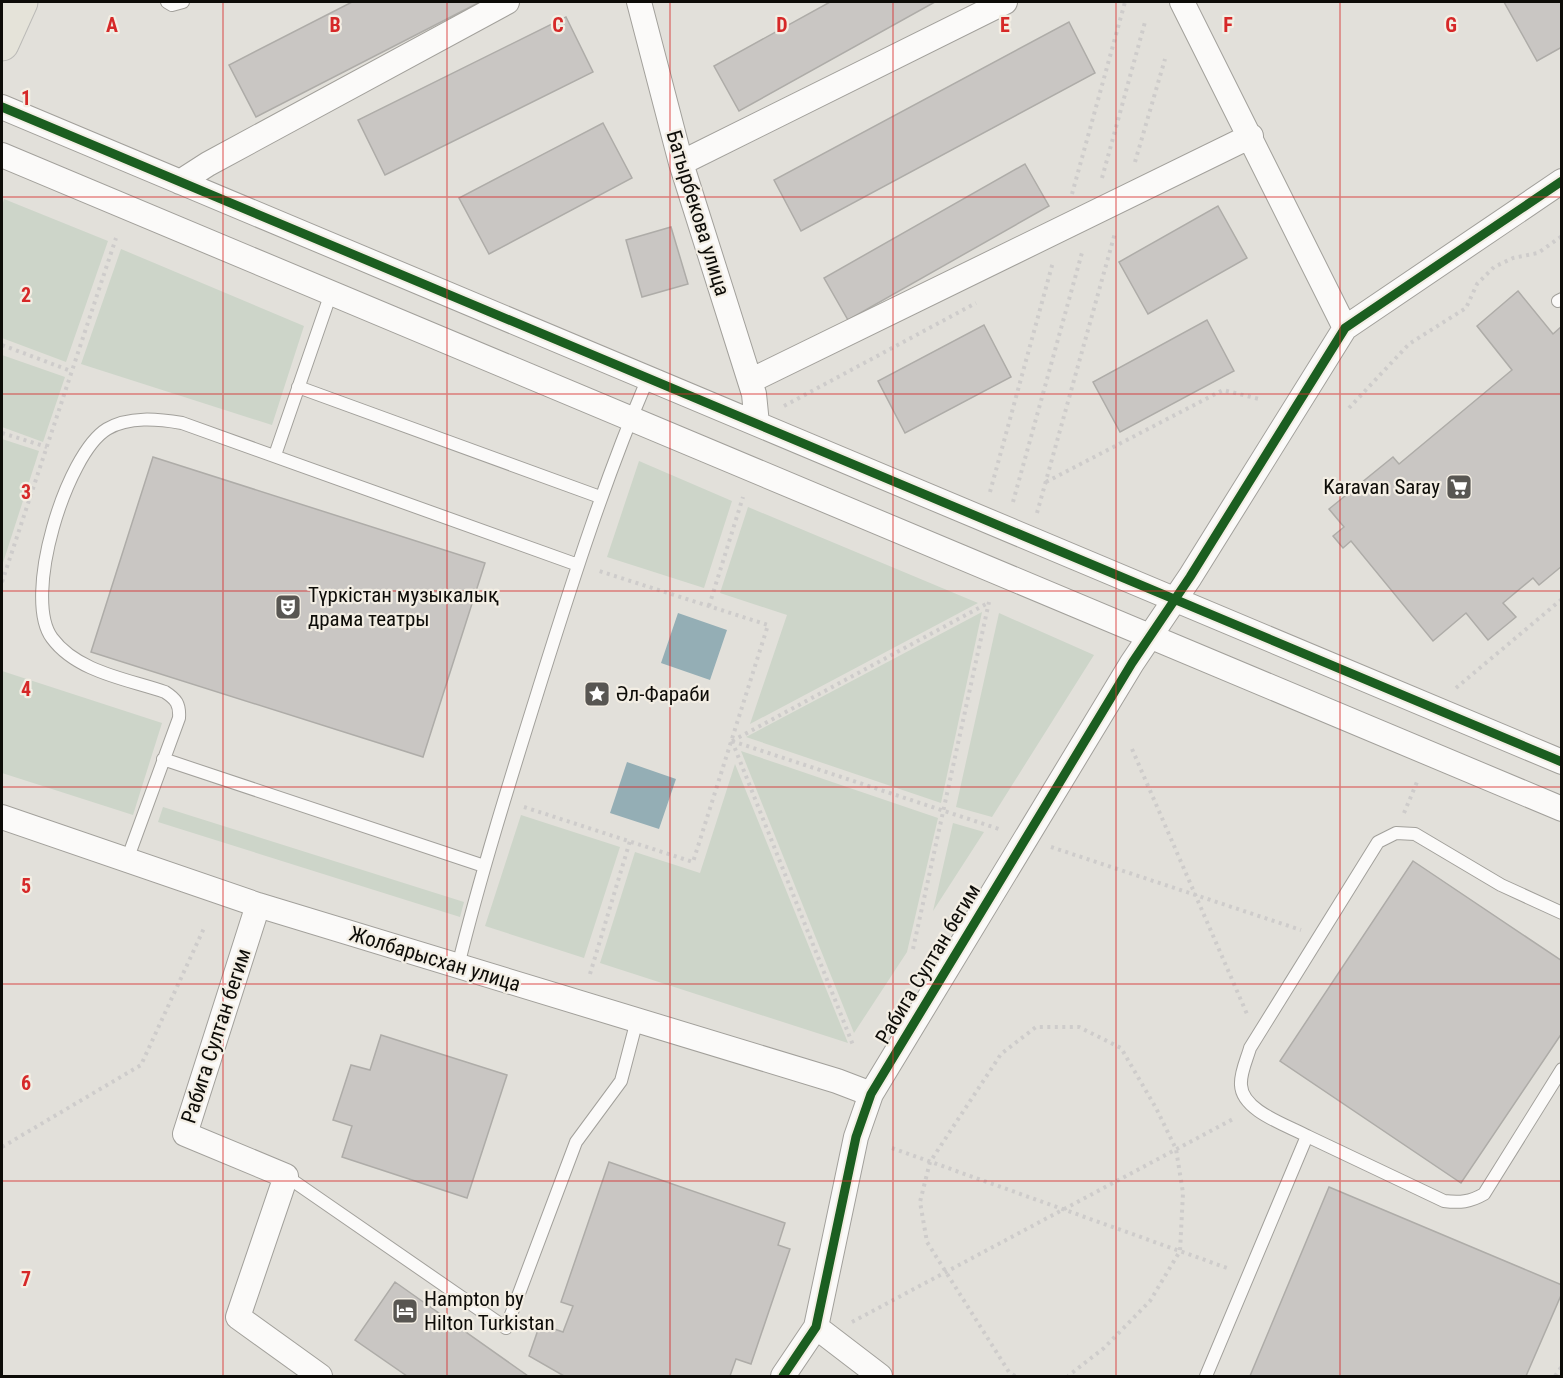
<svg xmlns="http://www.w3.org/2000/svg" width="1563" height="1378" viewBox="0 0 1563 1378" font-family="'Roboto Condensed',sans-serif">
	<style>
		.green { fill: #cdd5c9 }
		.water { fill: #94aeb5 }
		.building { fill: #c9c6c3; stroke: #aeaca8; stroke-width: 1.5 }
		.lines { fill: none; stroke-linecap: round; stroke-linejoin: round }
		.lane-casing { stroke: #a2a09b; stroke-width: 14 }
		.street-casing { stroke: #a2a09b; stroke-width: 26 }
		.primary-casing { stroke: #bbbab7; stroke-width: 35 }
		.path { stroke: #cecccb; stroke-width: 4; stroke-dasharray: 3 4.5; stroke-linecap: butt }
		.lane { stroke: #fbfaf9; stroke-width: 12 }
		.street { stroke: #fbfaf9; stroke-width: 24 }
		.primary { stroke: #e5e3d9; stroke-width: 33 }
		.cycleway-casing { stroke: #f3eee4; stroke-width: 13 }
		.cycleway { stroke: #1b5e20; stroke-width: 9 }
		.grid { fill: none; stroke: #d62828; stroke-width: 1.5; stroke-opacity: 0.55 }
		.labels { text-anchor: middle; dominant-baseline: central; stroke-width: 4.5; stroke-linejoin: round; paint-order: stroke }
		.street-label { font-size: 21px; fill: #0d0c08; stroke: #f3eee4 }
		.poi-label { font-size: 21px; fill: #0d0c08; stroke: #f3eee4; text-anchor: start }
		.grid-label { font-size: 20px; text-anchor: middle; font-weight: bold; fill: #d62828; stroke: #f3eee4; stroke-width: 4.5; stroke-linejoin: round; paint-order: stroke }
	</style>
	<rect width="100%" height="100%" fill="#e2e0da"/>
	<path class="green" d="M4 199 108 241 66 362 2 338V206Z
		M121 249 304 326 272 425 81 364Z
		M2 355 65 377 43 442 2 427Z
		M2 439 39 451 2 566Z
		M639 461 732 501 704 588 607 557Z
		M748 507 978 603 750 724 787 615 720 593Z
		M982 612 941 803 746 737Z
		M999 613 1094 655 992 817 956 807Z
		M2 671 162 723 133 815 2 773Z
		M741 751 938 818 907 952 854 1033Z
		M735 764 848 1043 600 963 635 852 700 873Z
		M163 807 464 902 460 917 158 822Z
		M521 815 620 847 584 958 485 926Z
		M953 823 984 832 933 911Z"/>
	<path class="water" d="M678 613 727 630 710 680 661 663Z
		M627 762 676 779 659 829 610 813Z"/>
	<path class="building" d="M352 2H480L256 117 229 65Z
		M830 2H935L739 111 714 66Z
		M1504 2H1562V47L1537 61Z
		M566 17 593 72 385 175 358 120Z
		M1069 22 1095 73 801 231 774 180Z
		M603 123 632 178 489 254 459 198Z
		M1025 164 1049 206 848 320 824 278Z
		M1218 206 1247 258 1148 314 1119 262Z
		M671 227 688 284 642 297 626 240Z
		M1518 291 1553 334 1562 326V566L1539 585 1533 578 1503 603 1516 617 1488 640 1466 613 1433 641 1351 541 1343 548 1333 536 1344 527 1329 509 1393 457 1399 464 1512 370 1477 326Z
		M1207 320 1234 371 1120 432 1093 382Z
		M984 325 1011 377 905 433 878 381Z
		M153 457 485 563 423 757 91 652Z
		M1413 861 1562 961V1033L1461 1183 1280 1061Z
		M381 1035 507 1075 467 1198 342 1157 352 1126 333 1120 351 1065 370 1070Z
		M609 1162 785 1223 778 1245 790 1249 751 1364 736 1359 730 1376H564L529 1356 540 1324 563 1332 573 1306 561 1302Z
		M1329 1187 1562 1285V1293L1526 1376H1250Z
		M395 1282 528 1376H407L355 1340Z"/>
	<g class="lines">
		<defs>
			<path id="lane" d="M167 2 172 5 183 2
				M1558 301 1562 299
				M298 387 600 497
				M275 455 331 293
				M163 759 484 866
				M127 860 179 718C180 704 176 699 165 692 127 679 77 672 52 638 22 598 66 454 107 429 129 416 158 419 182 423L578 565
				M458 966C482 869 512 774 542 678 574 576 606 476 648 378
				M1307 1136 1444 1201C1460 1203 1470 1202 1484 1194L1562 1069
				M286 1176 506 1328 576 1142 621 1081 637 1020
				M1206 1376 1307 1136C1287 1125 1242 1111 1241 1085 1240 1073 1247 1059 1250 1048L1378 842 1396 833 1415 834 1501 885 1562 913"/>
			<path id="street" d="M639 2 681 163 754 394 757 424
				M1182 2 1345 328
				M2 107 1562 762
				M2 155 1562 809
				M681 163 1005 2
				M180 182 208 164 507 2
				M750 381 1251 136
				M2 817 258 905 837 1081 871 1094
				M258 905 185 1134 286 1176 238 1317 320 1376
				M816 1327 880 1376
				M783 1376 816 1327 856 1137 871 1094 1132 663 1190 577 1345 328 1562 181"/>
			<path id="primary" d="M2 44 21 2"/>
		</defs>
		<use href="#lane" class="lane-casing"/>
		<use href="#street" class="street-casing"/>
		<use href="#primary" class="primary-casing"/>
		<path class="path" d="M1135 162 1165 59
			M1102 178 1145 22
			M1072 194 1125 2
			M2 345 71 371
			M784 406 976 303
			M1349 408 1409 344 1466 308 1477 284 1494 267 1513 258 1538 253 1562 236
			M2 433 47 447
			M1046 482 1223 390 1259 399
			M990 492 1053 262
			M1013 502 1083 249
			M1037 513 1115 233
			M2 582 116 238
			M709 606 743 497
			M1456 688 1562 599
			M732 741 1002 830
			M732 741 853 1045
			M732 741 988 603
			M1132 749 1247 1014
			M524 807 693 862 768 625 596 570
			M1404 813 1417 782
			M1051 847 1301 930
			M913 949 989 602
			M590 974 630 841
			M2 1147 141 1065 205 926
			M892 1148 1230 1269
			M852 1322 1235 1118
			M1015 1376 1009 1372 927 1242 920 1202 930 1162 1001 1054 1036 1027H1079L1121 1048 1156 1108 1176 1149 1183 1193 1180 1251 1150 1301 1104 1348 1068 1376
			M1555 1376 1562 1366"/>
		<use href="#lane" class="lane"/>
		<use href="#street" class="street"/>
		<use href="#primary" class="primary"/>
		<defs>
			<path id="cycleway" d="M2 107 1562 762
				M783 1376 816 1327 856 1137 871 1094 1132 663 1190 577 1345 328 1562 181"/>
		</defs>
		<use href="#cycleway" class="cycleway-casing"/>
		<use href="#cycleway" class="cycleway"/>
	</g>
	<path class="grid" d="M223 2V1376M447 2V1376M670 2V1376M893 2V1376M1116 2V1376M1340 2V1376M2 197H1562M2 394H1562M2 591H1562M2 787H1562M2 984H1562M2 1181H1562"/>
	<defs>
		<symbol id="supermarket-square" viewBox="-11 -11 22 22"><rect x="-9" y="-9" width="18" height="18" rx="4" fill="#585652" stroke="#f3eee4"/><path d="M-6-5.5h2.5l.6 2H6L4.5 2H-2.5L-4.4-4H-6ZM-1.5 3.2a1.3 1.3 0 1 0 .1 0ZM3 3.2a1.3 1.3 0 1 0 .1 0Z" fill="#fff"/></symbol>
		<symbol id="theatre-square" viewBox="-11 -11 22 22"><rect x="-9" y="-9" width="18" height="18" rx="4" fill="#585652" stroke="#f3eee4"/><path d="M-5-5.5Q0-4 5-5.5V0Q5 5 0 6Q-5 5-5 0ZM-3.3-2.5H-1v1.5H-3.3ZM1-2.5H3.3v1.5H1ZM-2.8 1Q0 5.5 2.8 1Z" fill="#fff"/></symbol>
		<symbol id="sight-square" viewBox="-11 -11 22 22"><rect x="-9" y="-9" width="18" height="18" rx="4" fill="#585652" stroke="#f3eee4"/><path d="M0-6L1.8-2.2L6-1.7L2.9 1.2L3.7 5.4L0 3.3L-3.7 5.4L-2.9 1.2L-6-1.7L-1.8-2.2Z" fill="#fff"/></symbol>
		<symbol id="hotel-square" viewBox="-11 -11 22 22"><rect x="-9" y="-9" width="18" height="18" rx="4" fill="#585652" stroke="#f3eee4"/><path d="M-6-4.5h1.5V1H6V5H4.5V3h-9V5H-6ZM-4 0a1.8 1.8 0 1 1 3.6 0ZM.5 0V-2.5h3Q6-2.5 6 0Z" fill="#fff"/></symbol>
	</defs>
	<g fill-rule="evenodd">
		<use href="#supermarket-square" x="1444" y="472" width="30" height="30"/>
		<use href="#theatre-square" x="273" y="592" width="30" height="30"/>
		<use href="#sight-square" x="582" y="679" width="30" height="30"/>
		<use href="#hotel-square" x="390" y="1296" width="30" height="30"/>
	</g>
	<g class="labels">
		<g class="street-label">
			<text transform="translate(698 213) rotate(73)">Батырбекова улица</text>
			<text transform="translate(435 959) rotate(17)">Жолбарысхан улица</text>
			<text transform="translate(928 964) rotate(-59)">Рабига Султан бегим</text>
			<text transform="translate(216 1036) rotate(-72)">Рабига Султан бегим</text>
		</g>
		<g class="poi-label">
			<text x="1440" y="487" text-anchor="end">Karavan Saray</text>
			<text x="308" y="595">Түркістан музыкалық<tspan x="308" dy="24">драма театры</tspan></text>
			<text x="616" y="694">Әл-Фараби</text>
			<text x="424" y="1299">Hampton by<tspan x="424" dy="24">Hilton Turkistan</tspan></text>
		</g>
	</g>
	<g class="grid-label">
		<text x="112" y="32">A</text>
		<text x="335" y="32">B</text>
		<text x="558" y="32">C</text>
		<text x="782" y="32">D</text>
		<text x="1005" y="32">E</text>
		<text x="1228" y="32">F</text>
		<text x="1451" y="32">G</text>
		<text x="26" y="105">1</text>
		<text x="26" y="302">2</text>
		<text x="26" y="499">3</text>
		<text x="26" y="696">4</text>
		<text x="26" y="893">5</text>
		<text x="26" y="1090">6</text>
		<text x="26" y="1286">7</text>
	</g>
	<rect width="1563" height="1378" fill="none" stroke="#0d0c08" stroke-width="6"/>
</svg>
